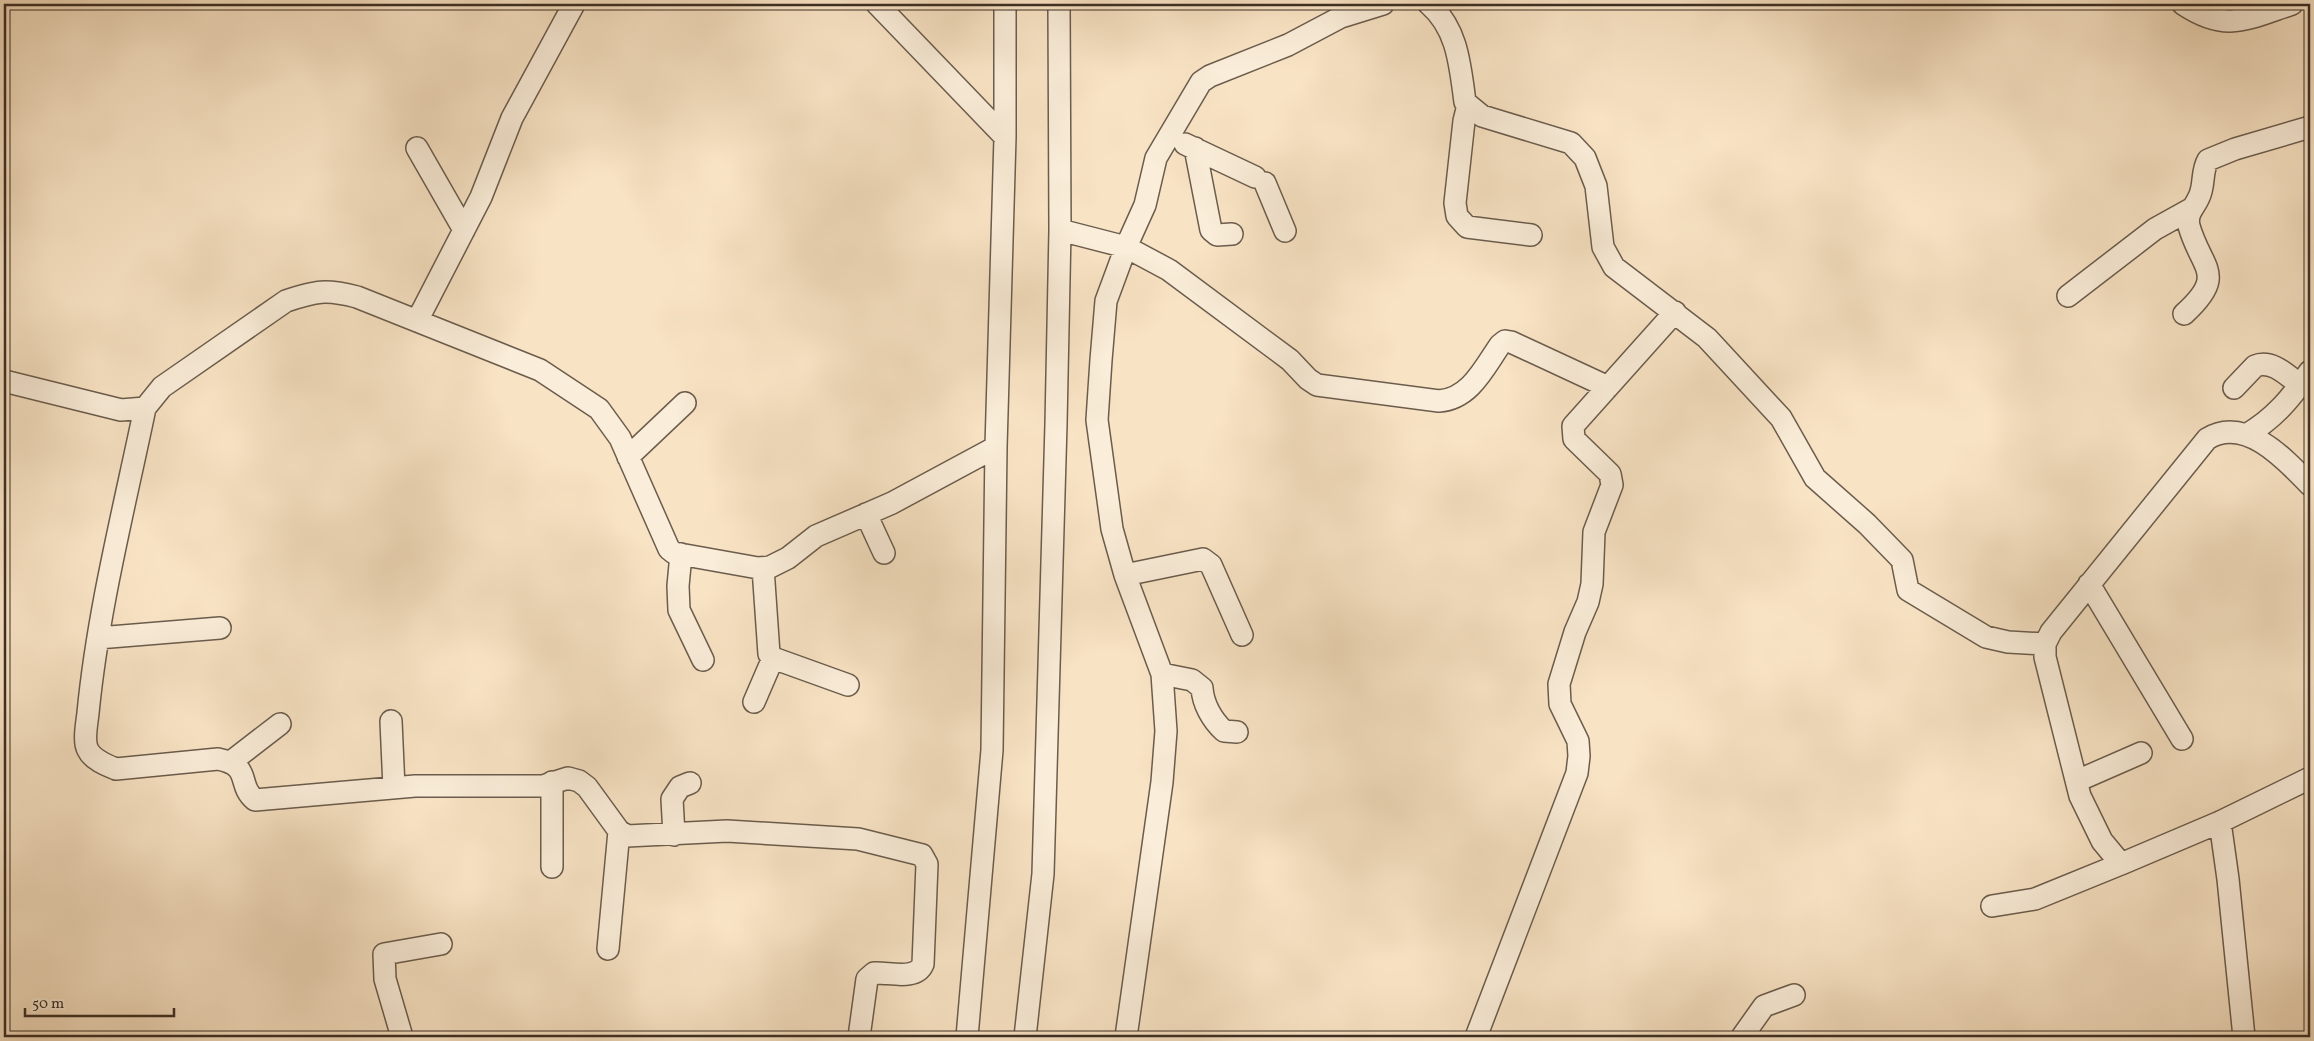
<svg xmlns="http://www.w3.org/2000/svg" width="2314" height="1041" viewBox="0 0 2314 1041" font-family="Vollkorn,serif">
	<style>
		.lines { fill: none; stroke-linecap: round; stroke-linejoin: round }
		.minor-casing { stroke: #6b5c4d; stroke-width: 24 }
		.minor { stroke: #faedd9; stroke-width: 21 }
	</style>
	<rect width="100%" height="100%" fill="#f8e3c4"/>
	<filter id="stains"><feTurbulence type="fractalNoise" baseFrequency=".004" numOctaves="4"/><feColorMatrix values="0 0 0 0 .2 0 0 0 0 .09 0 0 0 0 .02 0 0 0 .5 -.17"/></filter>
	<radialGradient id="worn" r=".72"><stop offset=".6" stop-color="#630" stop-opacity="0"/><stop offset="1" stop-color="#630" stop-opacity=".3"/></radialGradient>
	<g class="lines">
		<defs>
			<path id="minor" d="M877 4 1005 137
				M1429 4C1458 29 1460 66 1465 102L1482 116 1571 143 1585 158 1596 186 1603 247 1614 267 1707 338 1781 418 1815 478 1867 524 1902 560 1908 590 1986 637 2008 642 2045 644
				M2183 4C2226 33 2247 19 2292 4
				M1468 105 1464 121 1455 203 1457 216 1467 227 1531 235
				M1185 144 1255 177
				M417 148 464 230
				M1195 148 1211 230 1217 235 1232 234
				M1265 183 1285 231
				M1060 230 1126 247 1169 270 1290 360 1308 379 1317 385 1439 401C1470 399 1484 368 1500 345L1505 341 1511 342 1608 387
				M2068 296 2155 229 2191 209
				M2184 314C2228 274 2201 269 2189 226 2186 213 2195 207 2199 197 2205 185 2201 172 2208 160L2235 149 2310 127
				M417 321 481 197 512 118 574 4
				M4 381 121 410 145 408 162 387 286 301C316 291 326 289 357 297L540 370 599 409 620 438 669 549 674 553 758 568 770 567 788 558 816 536 892 503 996 447
				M2234 388 2255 366C2272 359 2288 376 2300 385
				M145 408C124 509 98 610 88 713 87 723 83 741 88 750 93 760 106 765 116 769L218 759C253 766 236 784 255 800L415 786H543L568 778 579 781 587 787 619 831 627 836 727 831 858 839 922 855 927 864 923 964C916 981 889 972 874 973L867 979 859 1037
				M2246 435C2275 418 2291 398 2310 371
				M628 457 685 403
				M2310 485C2286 460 2245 415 2207 439L2051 632 2045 644V657L2080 796 2102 841 2121 864 2220 822 2310 778
				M866 514 884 553
				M681 554 678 586 679 610 703 660
				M763 568 769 654 773 658 848 685
				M1125 575 1203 559 1211 565 1242 635
				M2089 584 2182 739
				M98 638 220 628
				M1162 674 1192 680 1202 688C1203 704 1212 720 1224 731L1237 732
				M754 702 773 658
				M391 721 394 788
				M232 761 280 724
				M2077 781 2141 753
				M552 782V867
				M2220 822 2228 879 2244 1037
				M674 835 672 799 680 787 690 783
				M1992 906 2035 899 2121 864
				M608 949 619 831
				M402 1037 385 979 384 954 441 944
				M967 1037 992 750 996 447 1005 137V4
				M1025 1037 1043 874 1056 424 1060 230 1059 4
				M1126 1037 1162 782 1166 731 1162 674 1125 575 1112 529 1097 420 1101 360 1106 301 1126 247 1145 205 1156 158 1201 82 1210 76 1288 45 1341 17 1383 4
				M1476 1037 1577 773 1579 756 1578 741 1560 704 1559 684 1575 632 1588 602 1592 584 1594 532 1612 485 1610 474 1574 439 1573 426 1675 312
				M1742 1037 1764 1006 1794 995"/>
		</defs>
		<use href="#minor" class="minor-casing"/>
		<use href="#minor" class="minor"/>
	</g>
	<rect width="2314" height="1041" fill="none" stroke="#f8e3c4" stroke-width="20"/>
	<rect x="5" y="5" width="2304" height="1031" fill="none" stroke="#3c2f25" stroke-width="2.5"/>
	<rect x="10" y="10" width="2294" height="1021" fill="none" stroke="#3c2f25"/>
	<path d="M25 1008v8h149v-8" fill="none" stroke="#3c2f25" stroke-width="2.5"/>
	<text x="32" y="1008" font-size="15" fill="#3c2f25" stroke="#faedd9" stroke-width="4" paint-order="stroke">50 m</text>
	<rect width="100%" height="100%" filter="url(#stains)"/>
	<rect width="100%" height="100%" fill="url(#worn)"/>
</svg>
